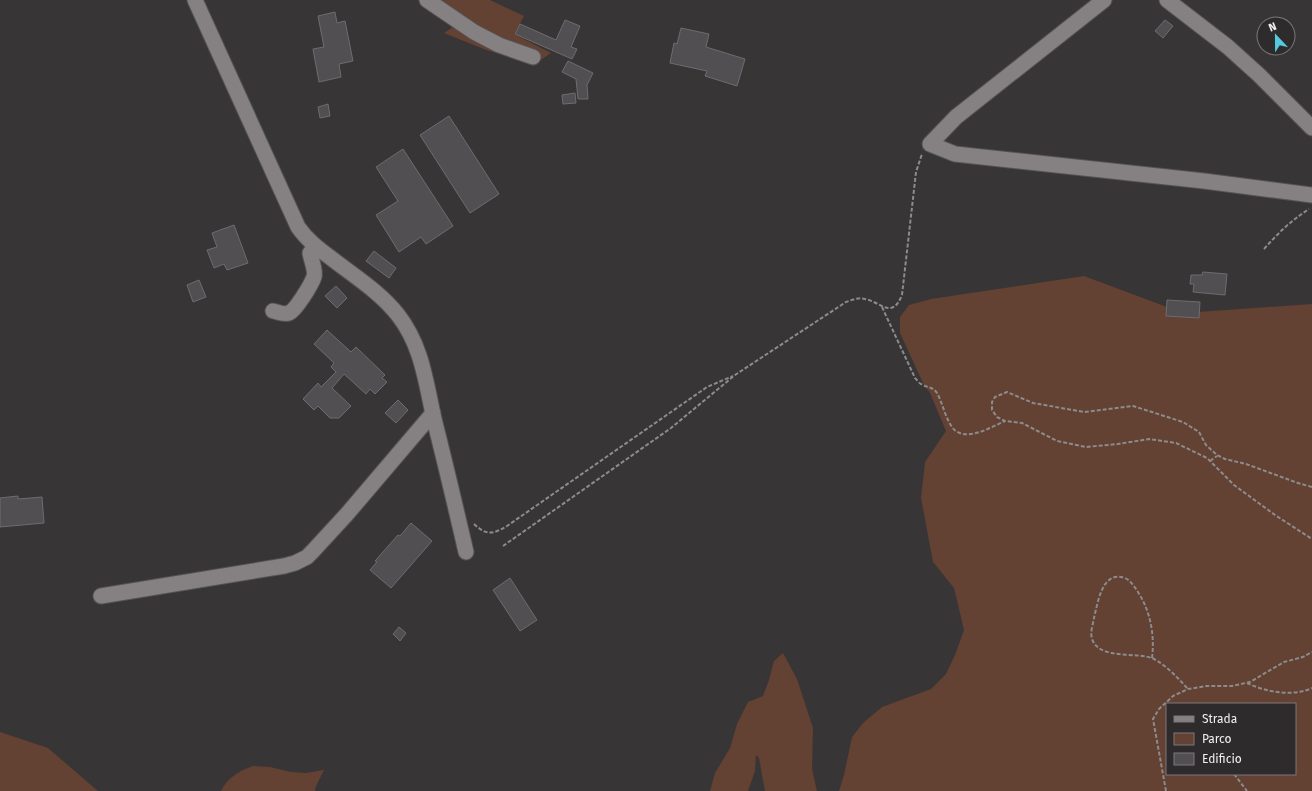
<svg xmlns="http://www.w3.org/2000/svg" width="1312" height="791" viewBox="0 0 1312 791" font-family="'Fira Sans',sans-serif">
	<style>
		.green { fill: #634133; fill-rule: evenodd }
		.building { fill: #514f52; stroke: #6e6c6e }
		.lines { fill: none; stroke-linecap: round; stroke-linejoin: round }
		.minor-casing { stroke: #555354; stroke-width: 17 }
		.path { stroke: #8d8b8b; stroke-width: 2; stroke-dasharray: 4 2; stroke-linecap: butt }
		.minor { stroke: #858183; stroke-width: 15 }
	</style>
	<rect width="100%" height="100%" fill="#383536"/>
	<path class="green" d="M418 0H490L524 16 514 34 551 53 535 64 486 50 444 33 453 27 429 5Z
		M1084 276 1183 313 1312 304V791H839L844 775 852 737 863 723 882 707 931 689 946 674 955 655 964 630 954 588 933 562 921 498 925 462 946 431 930 393 923 383 900 333V317L909 305 931 299ZM1167 704H1295V774H1167Z
		M783 653 797 679 813 728 812 769 817 791H765L759 758 756 755 755 771 748 791H710L715 773 730 748 737 724 748 702 763 696 769 680 774 661Z
		M0 732 48 748 98 791H0Z
		M253 766 270 767 291 772 306 773 324 770 316 786 315 791H221C228 777 239 771 253 766Z"/>
	<path class="building" d="M335 12 337 23 345 21 353 61 339 64 341 77 319 82 313 49 324 47 318 16Z
		M565 20 580 26 571 47 577 49 572 59 515 34 520 24 556 40Z
		M1165 20 1173 26 1163 38 1155 31Z
		M681 28 709 34 706 47 745 59 737 86 705 76 707 71 670 63 674 43 677 44Z
		M568 61 593 73 587 85 588 99H578L576 79 562 72Z
		M575 93 576 103 563 104 562 95Z
		M328 104 330 116 320 118 318 107Z
		M449 116 499 194 470 213 420 135Z
		M403 149 453 226 426 244 421 237 399 252 376 215 398 201 376 167Z
		M234 225 248 263 227 270 224 264 214 268 207 250 217 247 212 233Z
		M374 251 396 268 389 278 366 261Z
		M1203 272 1227 274 1225 295 1193 292 1194 284H1190L1191 275H1202Z
		M199 280 206 297 193 302 187 285Z
		M336 286 347 298 337 308 325 296Z
		M1167 300 1200 302 1199 318 1166 316Z
		M327 330 351 352 356 347 385 375 382 378 387 382 375 394 370 389 366 394 344 374 332 388 351 406 339 418H330L318 406 314 410 303 399 318 383 321 387 336 372 331 367 334 363 314 344Z
		M398 400 408 410 396 423 385 413Z
		M18 496V499L42 497 44 523 0 527V498Z
		M411 523 432 541 391 588 370 570 377 562 375 561 390 544 398 535 400 536Z
		M510 578 537 620 520 631 493 590Z
		M399 627 406 633 400 641 393 634Z"/>
	<g class="lines">
		<defs>
			<path id="minor" d="M195 0 298 227C307 240 319 249 331 258 354 276 380 292 398 315 423 347 426 385 435 423 446 466 456 509 466 552
				M427 0 474 32 499 45 533 57
				M1104 0 956 117 930 144 955 154 1204 181 1312 195
				M1167 0 1228 47 1259 75 1312 128
				M273 311C278 312 284 315 289 313 296 310 311 285 314 277 316 270 311 260 310 253L315 246
				M101 596 284 566 295 563 307 557 312 552 347 514 433 413"/>
		</defs>
		<use href="#minor" class="minor-casing"/>
		<path class="path" d="M1264 249C1278 233 1292 220 1309 209
			M882 307 915 378C917 380 919 383 921 384 928 388 933 387 937 393 943 404 945 417 952 427 964 444 991 427 1005 421
			M1210 461 1217 456
			M1312 487 1298 483 1246 464 1225 459 1217 455 1206 445 1199 432 1183 422 1133 406 1084 412 1033 403 1007 392 995 397 992 402V410L997 417 1005 421 1022 423 1057 441 1086 447 1118 444 1149 439 1176 443 1207 458 1234 485 1275 515 1312 539
			M474 524C486 535 492 535 507 526L707 387 733 376
			M503 546 671 428 735 375 846 302C852 300 858 297 865 299 881 302 892 320 902 295L916 172 922 154
			M1152 658C1155 634 1150 609 1136 589 1133 585 1130 580 1125 578 1102 570 1098 602 1094 618 1093 624 1090 632 1092 639 1100 661 1138 651 1154 659 1167 666 1178 678 1188 689
			M1247 683C1266 692 1293 697 1312 688
			M1234 774 1247 791
			M1166 791 1153 719 1159 709 1173 696 1188 689 1207 686H1232L1250 682 1284 662 1303 657 1312 652"/>
		<use href="#minor" class="minor"/>
	</g>
	<rect x="1166" y="703" width="130" height="72" fill="#2e2b2c" stroke="#7c797a"/>
	<rect x="1174" y="716" width="20" height="6" fill="#858183" stroke="#7c797a"/>
	<text x="1202" y="723" font-size="12" fill="#f0efef">Strada</text>
	<rect x="1174" y="733" width="20" height="12" fill="#634133" stroke="#7c797a"/>
	<text x="1202" y="743" font-size="12" fill="#f0efef">Parco</text>
	<rect x="1174" y="753" width="20" height="12" fill="#514f52" stroke="#7c797a"/>
	<text x="1202" y="763" font-size="12" fill="#f0efef">Edificio</text>
	<g transform="translate(1276 36) rotate(338)"><circle r="19" fill="#2e2b2c" stroke="#7c797a"/>
	<path d="M0-3L7 15L0 10L-7 15Z" fill="#55cadf"/>
	<text y="-6" font-size="11" font-weight="bold" text-anchor="middle" fill="#f0efef">N</text>
	</g>
</svg>
